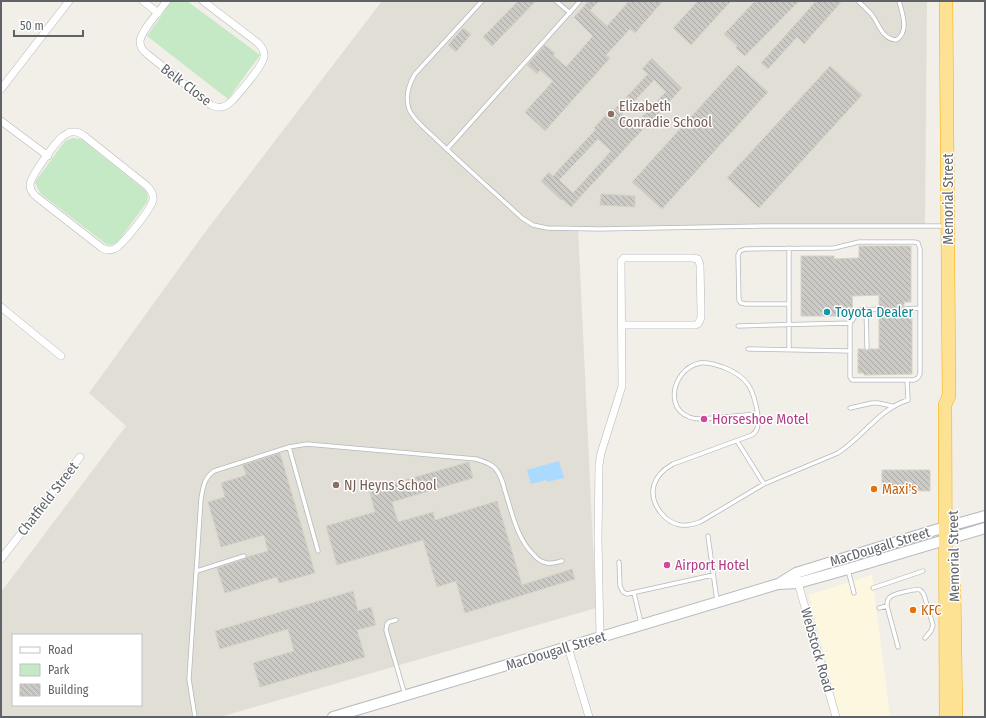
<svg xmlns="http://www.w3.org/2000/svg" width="986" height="718" viewBox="0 0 986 718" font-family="'Fira Sans Condensed',sans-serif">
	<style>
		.commercial { fill: #fef7e0 }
		.education { fill: #e1ded6; fill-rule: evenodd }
		.park { fill: #c5e8c5 }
		.water { fill: #aadaff }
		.building { fill: url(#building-back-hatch); stroke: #d6d1c6; fill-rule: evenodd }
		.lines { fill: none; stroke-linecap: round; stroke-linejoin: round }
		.lane-casing { stroke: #b5b8bc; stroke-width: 5 }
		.street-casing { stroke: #b5b8bc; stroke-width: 8 }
		.secondary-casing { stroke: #b6babf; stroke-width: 12 }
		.highway-casing { stroke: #f9ab00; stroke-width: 14 }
		.lane { stroke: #fff; stroke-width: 3.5 }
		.street { stroke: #fff; stroke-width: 7 }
		.secondary { stroke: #fff; stroke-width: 10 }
		.highway { stroke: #fde293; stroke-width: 13 }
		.education-dot { fill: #8d6e63; stroke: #fff; stroke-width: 1.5 }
		.culture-dot { fill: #0f9aa8; stroke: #fff; stroke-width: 1.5 }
		.hotel-dot { fill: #d1479c; stroke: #fff; stroke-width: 1.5 }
		.food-dot { fill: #e8710a; stroke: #fff; stroke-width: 1.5 }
		.labels { text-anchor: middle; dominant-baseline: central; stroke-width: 3; stroke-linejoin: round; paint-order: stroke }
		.street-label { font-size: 14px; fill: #5f6368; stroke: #fff }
		.education-label { font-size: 14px; fill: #785e54; stroke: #fff; text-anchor: start }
		.culture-label { font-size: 14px; fill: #0d838f; stroke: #fff; text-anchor: start }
		.hotel-label { font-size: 14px; fill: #b23c85; stroke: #fff; text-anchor: start }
		.food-label { font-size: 14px; fill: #c56008; stroke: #fff; text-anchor: start }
	</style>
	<defs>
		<pattern id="building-back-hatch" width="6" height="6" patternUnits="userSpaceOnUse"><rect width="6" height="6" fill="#cccac5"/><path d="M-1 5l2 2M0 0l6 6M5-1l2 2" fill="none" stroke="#a9a8a4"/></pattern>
	</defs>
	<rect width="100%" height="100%" fill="#f1efe8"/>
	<path class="commercial" d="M872 575 890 717H840L809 595Z"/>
	<path class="education" d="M382 1H927L925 227H578L596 608 220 717H1V592L126 426 89 393 203 235ZM13 635H141V705H13Z"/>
	<path class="park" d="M172 1H187L260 55 228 99 147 36Z
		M73 138 81 139 146 191 148 196 147 202 117 243 110 245 106 244 41 194 37 187 35 182 65 141Z"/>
	<path class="water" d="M559 461 564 478 547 482 546 480 531 484 527 470Z"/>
	<path class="building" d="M518 1H536L492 46 483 37Z
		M589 1H599L590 10 607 26 629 1H663L635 33 630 29 606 55 610 58 545 131 525 112 553 81 540 70 537 74 527 65 545 45 555 53 553 55 566 67 593 36 574 17Z
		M698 1H731L691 45 673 28Z
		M755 1H799L745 56 736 48 737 46 724 34Z
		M816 1H842L804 44 797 37 768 69 761 63Z
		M463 28 471 34 456 52 448 45Z
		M652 58 682 88 644 129H643L571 207 562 199 561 200 541 181 549 172 553 176 596 129 594 128 612 108 614 110 648 74 642 69ZM654 80 666 92 634 125 622 114ZM598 139 611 151 573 193 559 180Z
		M738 65 768 92 662 209 632 182Z
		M830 66 862 95 759 208 727 178Z
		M601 194 635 196V207L600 205Z
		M859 246H911V302H904V306L902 307 901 309 902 311 904 312V318H912V374L864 375V373H858V349H864L867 351 870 349H879V312L881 311 882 309 881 307 879 306V295L852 296 853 314 852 316H801V256H834V259L859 258Z
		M280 453 315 573 279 583 277 577 225 593 217 568 245 559 247 557 268 551 264 535 221 547 208 502 225 497 221 483 246 475 243 465Z
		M469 462 473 478 392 502 398 522 433 512 435 520 497 501 522 585 572 569 575 579 465 613 456 581 437 587 423 540 337 565 326 526 375 512 369 490Z
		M882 470H930V491L882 490Z
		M353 591 358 611 371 607 376 625 357 630 365 657 260 687 253 663 294 651 288 629 220 649 215 631Z"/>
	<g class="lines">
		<defs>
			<path id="lane" d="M482 1 415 74C409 84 405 97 409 109 413 120 428 131 436 139 464 166 493 191 522 218L533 225 547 228 599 229 768 226H945
				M556 1 570 13
				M858 1C863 6 868 10 872 15 879 24 882 39 896 40 910 32 902 13 899 1
				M447 149 580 1
				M789 248V350
				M789 304H746L741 303 739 300 738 255 740 251 745 249 834 248 859 242H914L918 243 920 249V374C919 377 917 379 914 380H852L850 377V323
				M866 309 867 348
				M904 309 920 308
				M738 326 850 323C855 319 855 314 859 310L879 309
				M748 349 850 351
				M850 408 872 403H878L892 406
				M757 414 702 419C661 419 670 369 700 363 708 362 716 365 723 367 749 377 754 390 758 416 758 424 759 430 752 435L673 464C653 475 646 494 661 513 672 526 684 528 700 522L764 484 838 453C863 437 879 409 908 400L907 380
				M737 441 764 484
				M289 447 318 551
				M708 536 717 601
				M619 562 620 586 623 592 627 594 713 575
				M848 570 854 593
				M197 571 244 556
				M873 588 923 571
				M634 593 641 623
				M879 608 887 606
				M396 620 389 622 387 624 386 630 405 695
				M898 647 887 606C887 602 887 600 890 597 893 594 917 588 920 590 922 591 923 593 924 595L933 625 931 631 925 638
				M195 717 189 679 201 499C203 487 204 478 214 471L289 447 307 444 476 459C483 461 490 463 495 468 501 475 503 483 505 491 512 513 517 539 534 555 537 559 542 562 547 563 552 564 557 562 562 561"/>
			<path id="street" d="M143 1 158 13
				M167 1C161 9 141 31 140 41 140 46 143 51 147 54L211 105C219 109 225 108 232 101 240 92 262 67 264 57 265 51 262 47 258 43L203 1
				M1 89 69 1
				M1 121 48 156
				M70 132H77L83 135 147 186C151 190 154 194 153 200 151 209 122 246 114 249 109 251 106 250 102 248L38 198C34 195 30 190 30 185 30 177 55 143 62 137 64 135 67 134 70 132Z
				M1 307 61 356
				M1 559 80 457
				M797 579 836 717
				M600 637 598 539 599 465 601 453 622 386 621 261 624 258H693L698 259 700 265 701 311V318L698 324 695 325H621
				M568 647 589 717"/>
			<path id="secondary" d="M780 583 796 573 935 530 985 516
				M333 717 778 584 798 583 848 569 985 528"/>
			<path id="highway" d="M946 1 949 396 945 405 946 717
				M954 587 956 717"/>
		</defs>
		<use href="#lane" class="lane-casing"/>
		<use href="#street" class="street-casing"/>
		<use href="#secondary" class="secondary-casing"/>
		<use href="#highway" class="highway-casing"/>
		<use href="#lane" class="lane"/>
		<use href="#street" class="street"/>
		<use href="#secondary" class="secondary"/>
		<use href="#highway" class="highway"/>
	</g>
	<g class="education-dot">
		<circle cx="611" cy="114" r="4"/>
		<circle cx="336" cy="485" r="4"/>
	</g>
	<circle class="culture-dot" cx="827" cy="312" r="4"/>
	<g class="hotel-dot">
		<circle cx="704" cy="419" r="4"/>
		<circle cx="667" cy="565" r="4"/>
	</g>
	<g class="food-dot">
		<circle cx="874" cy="489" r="4"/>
		<circle cx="913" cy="610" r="4"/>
	</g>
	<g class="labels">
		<g class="street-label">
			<text transform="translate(186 85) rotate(37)">Belk Close</text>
			<text transform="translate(948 199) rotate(-90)">Memorial Street</text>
			<text transform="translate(48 499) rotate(-52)">Chatfield Street</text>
			<text transform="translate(880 547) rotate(-17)">MacDougall Street</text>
			<text transform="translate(954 556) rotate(-91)">Memorial Street</text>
			<text transform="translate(817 650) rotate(74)">Webstock Road</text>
			<text transform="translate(556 651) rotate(-17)">MacDougall Street</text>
		</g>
		<g class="education-label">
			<text x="619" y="106">Elizabeth<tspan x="619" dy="16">Conradie School</tspan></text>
			<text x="344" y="485">NJ Heyns School</text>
		</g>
		<g class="culture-label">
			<text x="835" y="312">Toyota Dealer</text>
		</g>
		<g class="hotel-label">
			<text x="712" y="419">Horseshoe Motel</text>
			<text x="675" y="565">Airport Hotel</text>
		</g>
		<g class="food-label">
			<text x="882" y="489">Maxi's</text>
			<text x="921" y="610">KFC</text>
		</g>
	</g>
	<rect width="986" height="718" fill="none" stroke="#5f6368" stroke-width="4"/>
	<rect x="12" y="634" width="130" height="72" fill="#ffffff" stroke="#bfc1c3"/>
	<rect x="20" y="647" width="20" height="6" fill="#ffffff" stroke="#bfc1c3"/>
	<text x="48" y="654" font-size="12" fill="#5f6368">Road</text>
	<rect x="20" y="664" width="20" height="12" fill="#c5e8c5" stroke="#bfc1c3"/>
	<text x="48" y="674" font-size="12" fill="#5f6368">Park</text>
	<rect x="20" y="684" width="20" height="12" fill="url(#building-back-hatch)" stroke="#bfc1c3"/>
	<text x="48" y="694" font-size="12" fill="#5f6368">Building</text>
	<path d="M14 30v6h69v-6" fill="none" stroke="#5f6368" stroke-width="2"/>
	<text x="20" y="30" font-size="12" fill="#5f6368" stroke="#ffffff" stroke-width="3" paint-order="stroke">50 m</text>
</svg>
